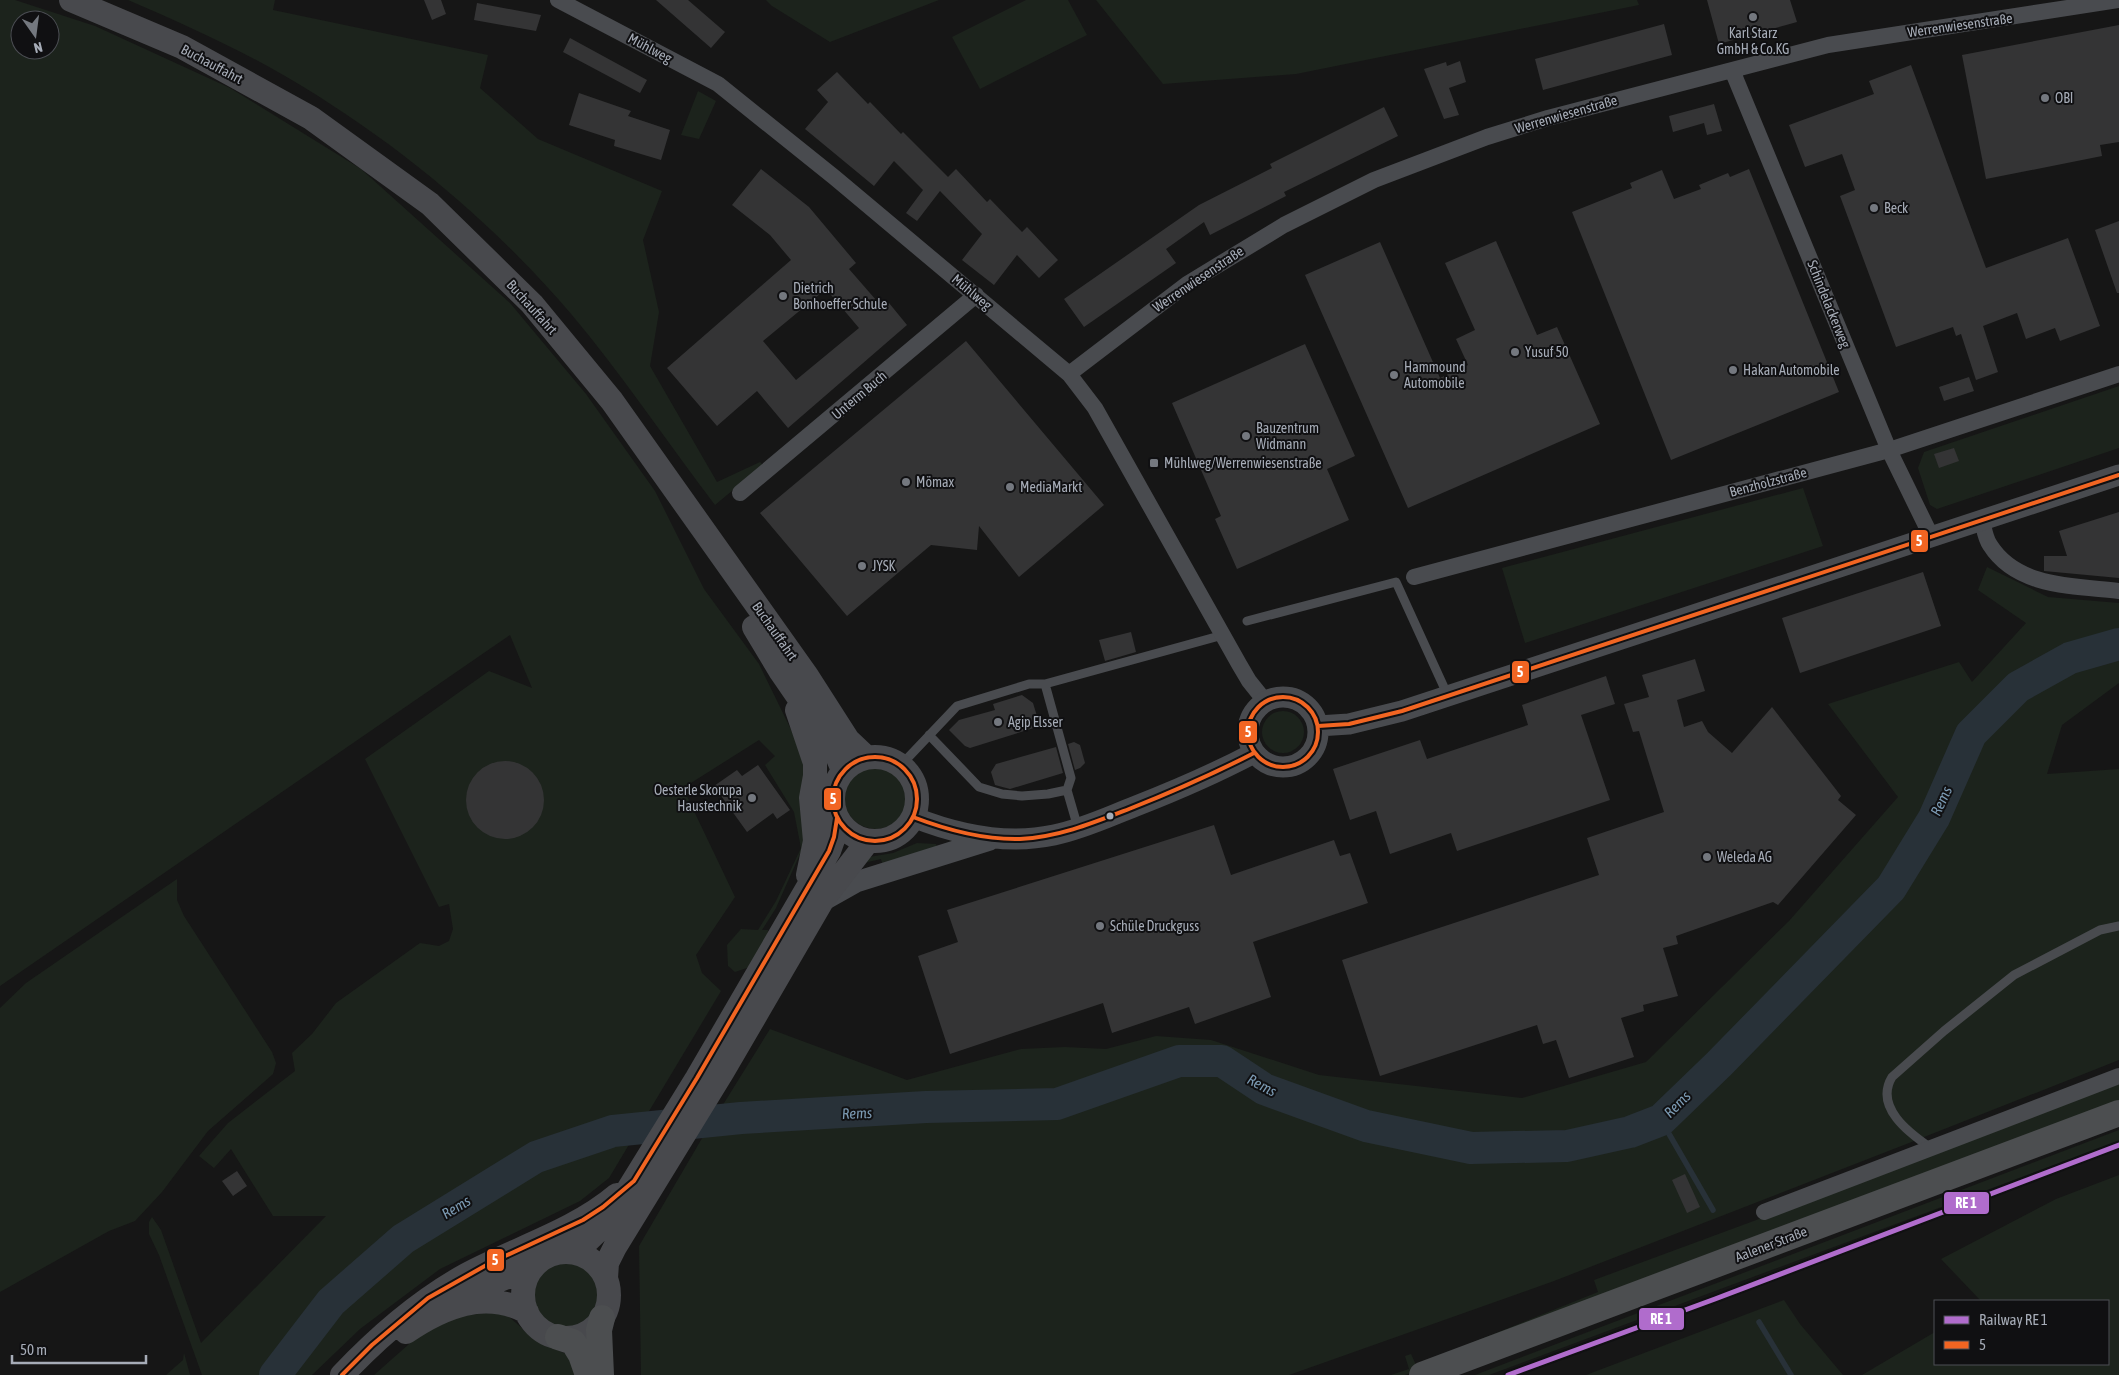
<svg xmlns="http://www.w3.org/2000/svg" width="2119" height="1375" viewBox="0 0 2119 1375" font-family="'Asap Condensed',sans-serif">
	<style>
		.green { fill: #1c231c; fill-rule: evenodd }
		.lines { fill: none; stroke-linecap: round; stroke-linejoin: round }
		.stream { stroke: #283138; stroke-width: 5.5 }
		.river { stroke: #283138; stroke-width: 32 }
		.building { fill: #343435; fill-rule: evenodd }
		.service { stroke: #494b4f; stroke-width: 9 }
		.minor { stroke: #494b4f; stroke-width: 16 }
		.tertiary { stroke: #494b4f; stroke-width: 21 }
		.secondary { stroke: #48494d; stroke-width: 24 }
		.primary { stroke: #4c4e50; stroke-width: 26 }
		.bus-1-casing { stroke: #101012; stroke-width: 8 }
		.bus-1 { stroke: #f26522; stroke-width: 4 }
		.rail-1-casing { stroke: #101012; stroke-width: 9 }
		.rail-1 { stroke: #b06ccc; stroke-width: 5 }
		.poi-dot { fill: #74787f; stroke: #101012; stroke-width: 2 }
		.bus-dot { fill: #a6acb7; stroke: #101012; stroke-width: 2 }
		.labels { text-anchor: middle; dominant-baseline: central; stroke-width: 4; stroke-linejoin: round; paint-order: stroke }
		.street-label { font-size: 14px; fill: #a6acb7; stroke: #101012 }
		.poi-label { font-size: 14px; fill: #a6acb7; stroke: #101012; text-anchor: start }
		.water-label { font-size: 15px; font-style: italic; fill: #7c9bb4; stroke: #101012 }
		.line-badge { stroke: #101012; stroke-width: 2 }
		.badge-label { font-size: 14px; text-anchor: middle; font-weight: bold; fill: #fff }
	</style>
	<rect width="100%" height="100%" fill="#161616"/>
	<path class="green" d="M0 0H15L95 26 230 88 361 169 510 303 586 394 655 491 704 589 759 664 803 754 807 777 804 845 776 908 762 930H768C766 957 761 964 735 972L728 966 727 945 741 929 758 930 776 901 801 848 794 812 765 765 775 756 759 740 683 788 735 897 696 955 702 973 721 991 609 1178 580 1201 440 1269 360 1329 312 1375H202L159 1255 149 1234V1222L152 1217 161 1230 201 1343 326 1216H273L231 1149 214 1168 199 1156 228 1123 295 1071 292 1053 312 1034 336 1003 420 943 439 946 449 941 453 929 449 904 439 907 365 759 489 671 532 688 510 635 0 986ZM20 20H50V50H20Z
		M128 0H275L273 10 488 55 480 88 538 139 662 191 643 240 659 312 650 366 717 482 760 462 763 465 715 505C667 442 623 376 572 315 491 220 393 139 285 76 235 47 181 23 128 0Z
		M766 0H939L830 42 772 6Z
		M1026 0H1068L1087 35 980 89 952 37Z
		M1096 0H1637L1639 5 1296 74 1163 84Z
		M698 91 716 101 699 139 681 135Z
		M2119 386V448L1937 509 1930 505 1918 468 1924 452Z
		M1803 488 1823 546 1525 643 1502 568Z
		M1987 567 2048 597 2119 603V683L2062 725 2047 774 2119 769V1060L1909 1143 1554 1281 1289 1375H641L639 1246 701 1140 770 1029 907 1080 1021 1049 1065 1047 1106 1049 1156 1036 1211 1040 1319 1075 1522 1098 1646 1062 1789 921 1898 797 1828 704 1959 662 1972 682 2026 623 1978 590Z
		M1262 732a21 21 0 1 1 42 0a21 21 0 1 1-42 0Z
		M844 797a32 32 0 1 1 64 0a32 32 0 1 1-64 0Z
		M917 843 936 844 937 848 883 866 881 859 855 865 869 857 893 853Z
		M177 879V900L184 916 272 1052 276 1063 273 1074 208 1131 162 1192 135 1221 109 1231 0 1292V1008L26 983Z
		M2119 1082V1104L1411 1373 1405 1375H1391L1409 1369 1405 1356 1411 1354 1416 1365 1598 1292 1594 1280 1902 1166Z
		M2119 1130V1141L1489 1375H1475Z
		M2119 1175V1375H1862L1935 1332V1364H2108V1301H1981L1941 1259 2056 1199Z
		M533 1295a33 33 0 1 1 66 0a33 33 0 1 1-66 0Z
		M1784 1300 1800 1324 1843 1375H1586Z
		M495 1312 508 1316 537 1341 566 1354 581 1375H374L426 1329 451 1317Z
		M184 1353 190 1375H166L183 1360Z"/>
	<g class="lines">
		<path class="stream" d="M1661 1120 1713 1210
			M1759 1322 1791 1375"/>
		<path class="river" d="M275 1375 331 1302 403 1239 536 1157 613 1131 741 1118 926 1107 1057 1104 1179 1061H1222L1264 1089 1366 1126 1471 1148 1567 1146 1630 1132 1661 1120 1719 1064 1891 888 1934 818 1971 734 2018 687 2070 658 2119 644"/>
	</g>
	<path class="building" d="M424 0H441L446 14 432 20Z
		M656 0H688L725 32 711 48Z
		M1707 0H1790L1797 22 1719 44Z
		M477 3 541 15 536 31 474 20Z
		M1664 24 1672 55 1543 90 1535 59Z
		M2119 25V142L2100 145 2102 156 1986 179 1962 55Z
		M570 38 647 80 640 93 563 52Z
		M1460 61 1466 82 1449 88 1459 115 1444 119 1424 69 1446 62 1447 66Z
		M1911 65 1986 268 2068 238 2100 326 2060 341 2055 328 2026 339 2017 313 1983 326 1998 372 1976 380 1961 334 1956 336 1953 327 1896 347 1840 196 1855 190 1842 154 1805 167 1789 125 1874 94 1869 81Z
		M837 72 868 104 870 102 901 134 903 132 948 177 956 169 987 202 990 199 1022 232 1027 227 1058 260 1039 278 1017 255 994 285 962 260 982 234 940 191 917 221 906 213 923 190 894 161 874 186 805 129 828 102 817 90Z
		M579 93 631 111 628 116 670 130 661 160 614 146 615 140 569 125Z
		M1714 104 1722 131 1707 135 1704 123 1673 132 1669 116Z
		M1384 107 1398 136 1284 192 1286 196 1210 235 1204 222 1166 249 1176 263 1084 327 1064 299 1199 205 1272 168 1270 164Z
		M761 169 809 207 856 263 849 269 883 308 889 303 907 325 788 428 757 391 717 426 667 368 791 260 770 235 732 205ZM826 289 859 328 796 380 763 341Z
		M1749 169 1839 392 1671 460 1572 212 1632 188 1630 183 1662 170 1674 199 1701 189 1699 185 1728 173 1730 177Z
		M2119 221V293H2117L2095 230Z
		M1496 241 1537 335 1557 327 1600 424 1408 508 1305 275 1380 242 1440 378 1468 365 1456 339 1475 330 1445 263Z
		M966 341 1104 505 1019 577 979 526 977 550 931 545 847 616 760 513Z
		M1305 344 1355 456 1327 469 1349 520 1237 569 1215 519 1221 516 1172 403Z
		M1969 377 1974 391 1944 401 1939 387Z
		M1954 448 1959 461 1939 468 1934 454Z
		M2119 512V578L2044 571V556H2067L2059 531Z
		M1923 572 1941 626 1800 673 1782 618Z
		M1131 632 1136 652 1105 661 1099 640Z
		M1695 659 1705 691 1677 700 1684 727 1702 721 1708 732 1732 753 1772 707 1841 796 1838 800 1856 815 1778 905 1773 902 1676 936 1678 944 1663 948 1678 996 1643 1005 1644 1011 1621 1018 1634 1057 1569 1078 1556 1040 1543 1044 1537 1025 1380 1076 1342 960 1599 875 1587 838 1664 812 1639 731 1633 732 1624 704 1649 697 1642 675Z
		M1606 676 1615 704 1581 715 1610 800 1457 851 1451 833 1390 854 1376 811 1350 820 1333 769 1420 740 1427 759 1528 725 1522 705Z
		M1022 695 1033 703 1040 726 970 748 965 746 949 730 959 720 995 710 993 704Z
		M1074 742 1080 745 1085 763 1080 768 1075 770 1068 744Z
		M1056 747 1063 773 1010 789 995 785 991 772 996 764Z
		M466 800a39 39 0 1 1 78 0a39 39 0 1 1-78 0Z
		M758 765 790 810 777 819 773 813 747 832 714 786 737 770 742 776Z
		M1214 825 1231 875 1334 840 1340 856 1350 853 1368 903 1253 942 1271 997 1195 1024 1189 1007 1112 1033 1103 1003 950 1054 918 956 958 942 947 910Z
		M237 1171 247 1186 233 1196 222 1181Z
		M1685 1174 1700 1207 1687 1213 1672 1180Z"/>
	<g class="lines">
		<path class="service" d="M1247 621 1396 582 1448 696
			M1045 684 1071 778 1067 790 1078 828
			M929 735 979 787 1002 794 1022 796 1048 794 1067 790
			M901 765 957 706 1029 684H1045L1223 635
			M1931 1148C1909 1133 1874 1107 1892 1077L1944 1031 2014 975 2100 930 2119 926"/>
		<path class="minor" d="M558 0 718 84 834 177 1069 374 1095 408 1239 664 1249 681 1265 701
			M1732 70 1889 450 1931 536
			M1069 374 1187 284 1284 225 1374 180 1487 137 1548 118 1828 45 2119 0
			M740 493 976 295
			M1982 520C1984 528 1985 538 1990 545 2017 588 2075 586 2119 591
			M1414 577 1889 450 2119 374
			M1764 1212 2119 1076"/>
		<path class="tertiary" d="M1248 732a35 35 0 1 1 70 0a35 35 0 1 1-70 0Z
			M1318 726 1349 724 1402 711 2119 475
			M913 817C958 835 1007 845 1054 835 1083 829 1110 816 1136 806 1177 790 1216 773 1254 753
			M824 900 856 882 990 840"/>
		<path class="secondary" d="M71 0 182 47 311 118 430 204 532 304 612 401 807 676 848 740 866 757
			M754 627 781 672 834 749 843 770
			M797 710 815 763V776L811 798 815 841 808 875
			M833 799a42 42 0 1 1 84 0a42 42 0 1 1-84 0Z
			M570 1252 583 1245 610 1219 697 1078 829 851 834 837 837 818
			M523 1295a43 43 0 1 1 86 0a43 43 0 1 1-86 0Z
			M606 1278 607 1263 615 1247 723 1071 822 901 868 841
			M456 1294 500 1280 534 1266
			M406 1332C443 1307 485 1289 527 1312
			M342 1375C377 1338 421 1300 466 1275 516 1248 573 1232 617 1195"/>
		<path class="primary" d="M558 1337 573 1342 581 1355 588 1375
			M601 1375 599 1330 602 1318
			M1422 1375 2119 1113"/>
		<defs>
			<path id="bus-1" d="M1248 732a35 35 0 1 1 70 0a35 35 0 1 1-70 0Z
				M1318 726 1349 724 1402 711 2119 475
				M833 799a42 42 0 1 1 84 0a42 42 0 1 1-84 0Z
				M913 817C947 830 983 840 1020 839 1059 837 1093 823 1129 809 1172 792 1213 774 1254 753
				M342 1375 372 1345 428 1298 490 1263 583 1220 603 1207 634 1181 697 1078 829 851 834 837 837 818"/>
		</defs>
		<use href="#bus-1" class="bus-1-casing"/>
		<use href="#bus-1" class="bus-1"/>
		<defs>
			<path id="rail-1" d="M1508 1375 1715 1299 2119 1145"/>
		</defs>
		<use href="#rail-1" class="rail-1-casing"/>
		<use href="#rail-1" class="rail-1"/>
	</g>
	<g class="poi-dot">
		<circle cx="1753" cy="17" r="5"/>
		<circle cx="2045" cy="98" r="5"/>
		<circle cx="1874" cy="208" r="5"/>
		<circle cx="783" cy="296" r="5"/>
		<circle cx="1515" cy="352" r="5"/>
		<circle cx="1733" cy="370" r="5"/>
		<circle cx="1394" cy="375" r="5"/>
		<circle cx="1246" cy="436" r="5"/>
		<rect x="1149" y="458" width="10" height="10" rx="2.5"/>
		<circle cx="906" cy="482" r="5"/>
		<circle cx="1010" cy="487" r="5"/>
		<circle cx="862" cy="566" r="5"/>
		<circle cx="998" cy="722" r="5"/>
		<circle cx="752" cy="798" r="5"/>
		<circle cx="1707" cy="857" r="5"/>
		<circle cx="1100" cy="926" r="5"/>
	</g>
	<circle class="bus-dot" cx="1110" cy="816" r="4.5"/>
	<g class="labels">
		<g class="street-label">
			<text transform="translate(1960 25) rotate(-8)">Werrenwiesenstraße</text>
			<text transform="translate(650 48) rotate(28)">Mühlweg</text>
			<text transform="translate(212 64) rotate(28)">Buchauffahrt</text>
			<text transform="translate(1566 114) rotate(-16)">Werrenwiesenstraße</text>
			<text transform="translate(1198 279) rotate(-34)">Werrenwiesenstraße</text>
			<text transform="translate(972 292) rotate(40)">Mühlweg</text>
			<text transform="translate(1829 304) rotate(68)">Schindelackerweg</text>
			<text transform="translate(532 307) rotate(48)">Buchauffahrt</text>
			<text transform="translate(859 395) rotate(-40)">Unterm Buch</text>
			<text transform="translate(1768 482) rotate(-15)">Benzholzstraße</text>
			<text transform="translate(775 631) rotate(55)">Buchauffahrt</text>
			<text transform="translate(1771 1244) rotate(-21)">Aalener Straße</text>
		</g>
		<g class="poi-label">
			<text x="1753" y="33" text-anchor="middle">Karl Starz<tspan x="1753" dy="16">GmbH &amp; Co.KG</tspan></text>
			<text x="2055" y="98">OBI</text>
			<text x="1884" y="208">Beck</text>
			<text x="793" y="288">Dietrich<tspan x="793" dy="16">Bonhoeffer Schule</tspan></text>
			<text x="1525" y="352">Yusuf 50</text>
			<text x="1404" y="367">Hammound<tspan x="1404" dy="16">Automobile</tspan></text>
			<text x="1743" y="370">Hakan Automobile</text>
			<text x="1256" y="428">Bauzentrum<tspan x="1256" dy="16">Widmann</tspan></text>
			<text x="1164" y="463">Mühlweg/Werrenwiesenstraße</text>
			<text x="916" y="482">Mömax</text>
			<text x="1020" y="487">MediaMarkt</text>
			<text x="872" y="566">JYSK</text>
			<text x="1008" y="722">Agip Elsser</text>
			<text x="742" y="790" text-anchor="end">Oesterle Skorupa<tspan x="742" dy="16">Haustechnik</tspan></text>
			<text x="1717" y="857">Weleda AG</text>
			<text x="1110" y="926">Schüle Druckguss</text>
		</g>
		<g class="water-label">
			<text transform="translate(1941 801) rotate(-65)">Rems</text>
			<text transform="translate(1262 1085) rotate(28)">Rems</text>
			<text transform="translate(1677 1104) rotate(-45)">Rems</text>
			<text transform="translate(857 1113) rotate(-2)">Rems</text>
			<text transform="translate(456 1207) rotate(-31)">Rems</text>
		</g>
	</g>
	<g class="line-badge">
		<rect x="1910" y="529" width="19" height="24" rx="5" fill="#f26522"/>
		<rect x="1511" y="660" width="19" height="24" rx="5" fill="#f26522"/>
		<rect x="1238" y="720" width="20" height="24" rx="5" fill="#f26522"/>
		<rect x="823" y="787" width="19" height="24" rx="5" fill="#f26522"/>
		<rect x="1943" y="1191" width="47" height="24" rx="5" fill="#b06ccc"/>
		<rect x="486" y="1248" width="19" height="24" rx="5" fill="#f26522"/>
		<rect x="1638" y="1307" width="47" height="24" rx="5" fill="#b06ccc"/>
	</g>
	<g class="badge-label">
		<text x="1919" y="546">5</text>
		<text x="1520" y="677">5</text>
		<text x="1248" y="737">5</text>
		<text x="833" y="804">5</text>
		<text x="1966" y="1208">RE 1</text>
		<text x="495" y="1265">5</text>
		<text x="1661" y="1324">RE 1</text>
	</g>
	<rect x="1934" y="1300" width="175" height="65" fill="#101012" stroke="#4c4e54"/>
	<rect x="1944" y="1316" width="25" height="8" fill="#b06ccc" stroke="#4c4e54"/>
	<text x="1979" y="1325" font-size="15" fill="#a6acb7">Railway RE 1</text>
	<rect x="1944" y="1341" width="25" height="8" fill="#f26522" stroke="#4c4e54"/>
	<text x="1979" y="1350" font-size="15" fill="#a6acb7">5</text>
	<g transform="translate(35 35) rotate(166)"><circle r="24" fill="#101012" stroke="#4c4e54"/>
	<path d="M0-4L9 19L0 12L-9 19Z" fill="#74787f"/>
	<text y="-8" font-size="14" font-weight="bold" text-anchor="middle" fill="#a6acb7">N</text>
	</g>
	<path d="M12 1355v8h134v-8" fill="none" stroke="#a6acb7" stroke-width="2.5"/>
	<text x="20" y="1355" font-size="15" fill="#a6acb7" stroke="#101012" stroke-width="4" paint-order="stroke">50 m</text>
</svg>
